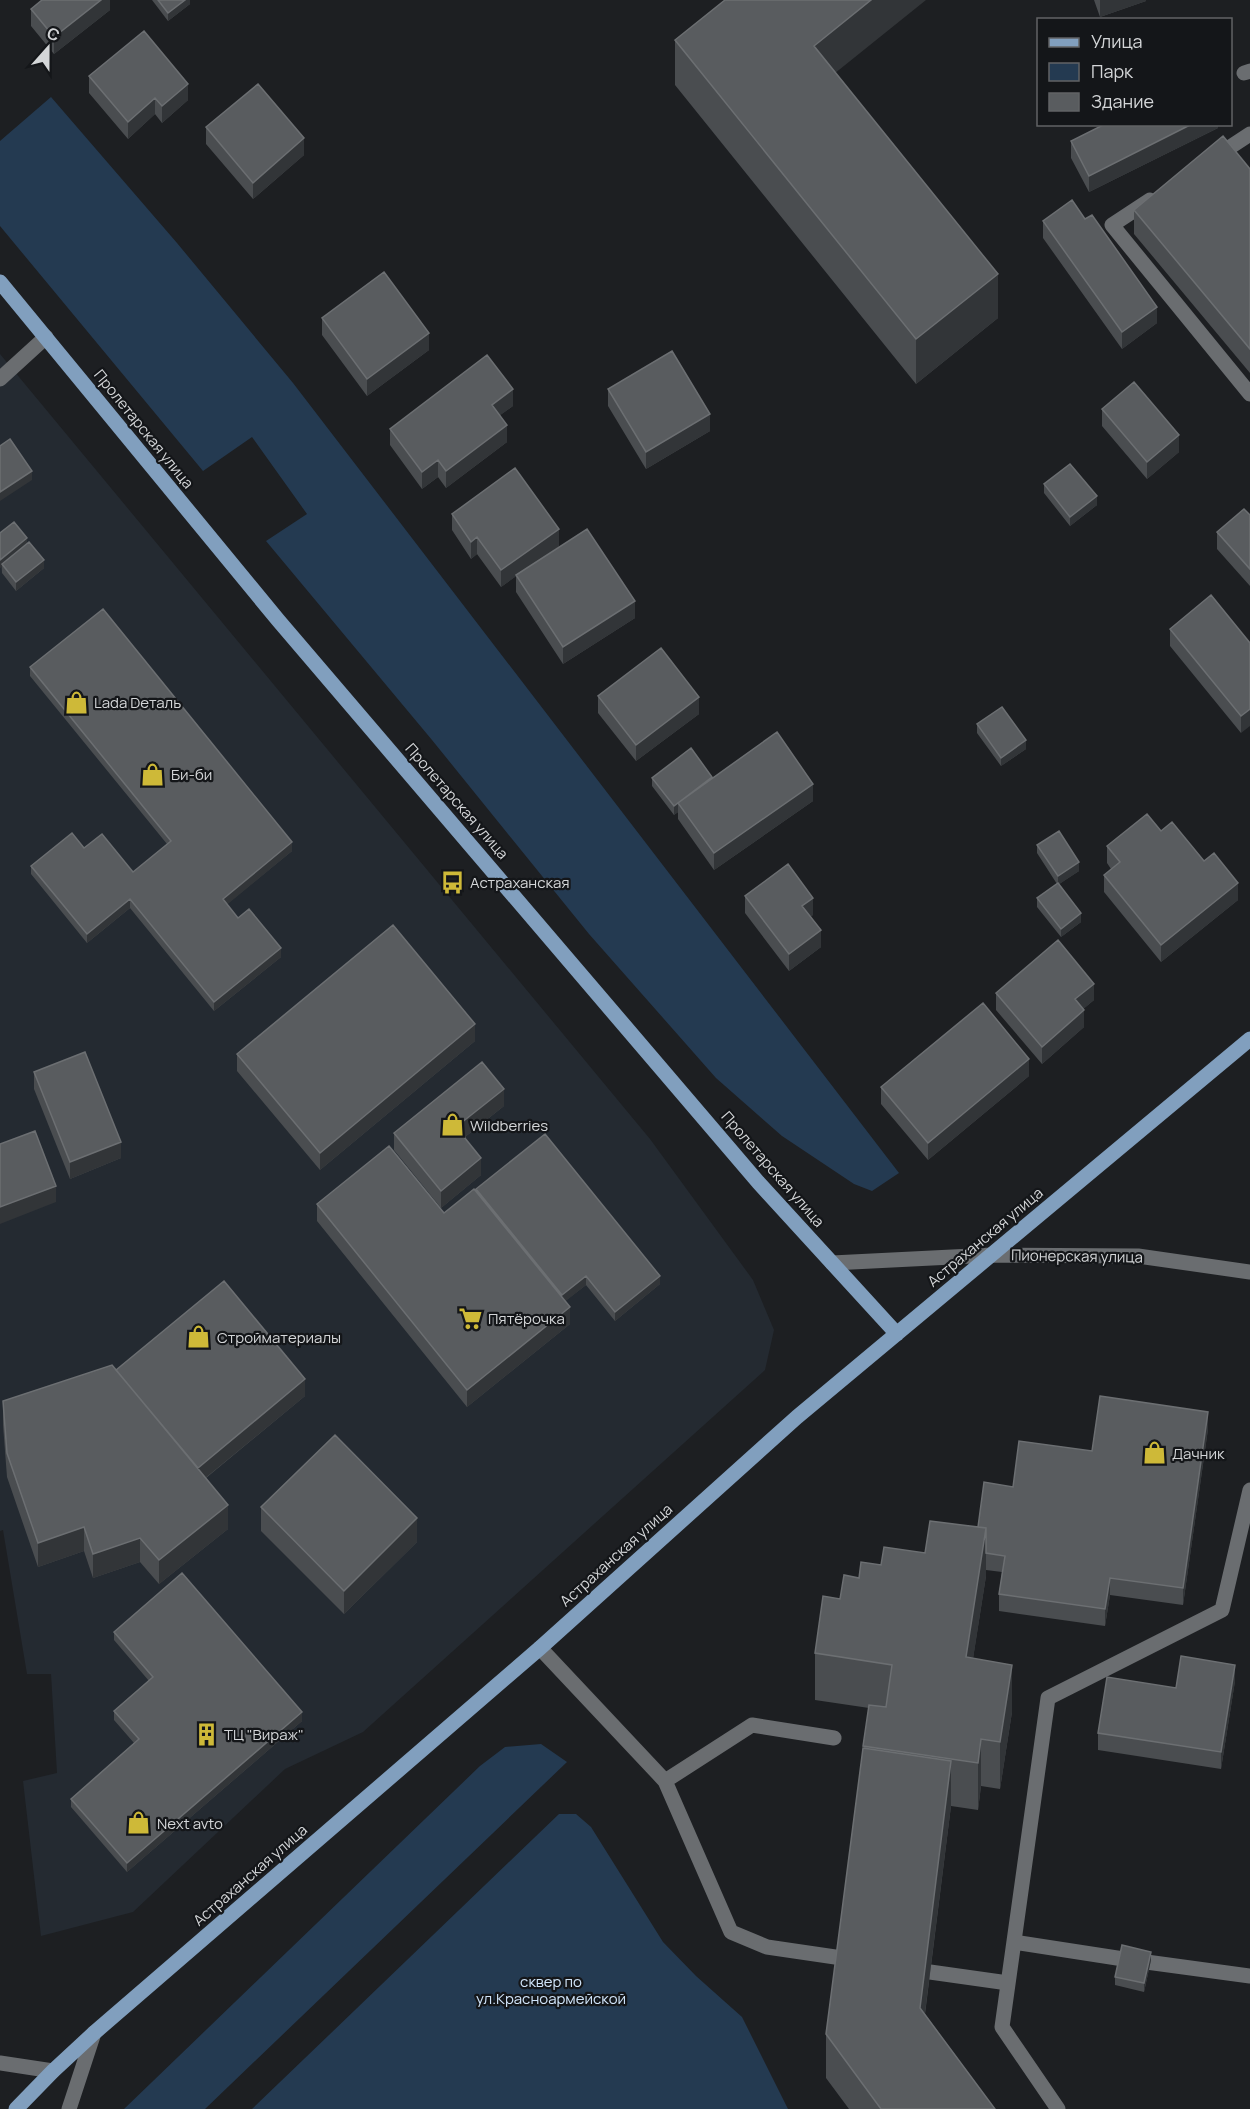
<svg xmlns="http://www.w3.org/2000/svg" width="1250" height="2109" viewBox="0 0 1250 2109" font-family="Manrope,sans-serif">
	<style>
		.built { fill: #242a31 }
		.green { fill: #243a51 }
		.lines { fill: none; stroke-linecap: round; stroke-linejoin: round }
		.service { stroke: #6a6d70; stroke-width: 15 }
		.tertiary { stroke: #6a6d70; stroke-width: 15 }
		.secondary { stroke: #6a6d70; stroke-width: 15 }
		.primary { stroke: #819fbe; stroke-width: 15 }
		.wall { fill: #4a4d50 }
		.shaded-wall { fill: #323538 }
		.building { fill: #595c5f; stroke: #6c6f72; stroke-width: 1.5 }
		.labels { text-anchor: middle; dominant-baseline: central; stroke-width: 4.5; stroke-linejoin: round; paint-order: stroke }
		.street-label { font-size: 15px; fill: #d4d6d8; stroke: #141619 }
		.poi-label { font-size: 15px; fill: #d4d6d8; stroke: #141619; text-anchor: start }
		.park-label { font-size: 15px; fill: #d1e5fa; stroke: #141619 }
	</style>
	<rect width="100%" height="100%" fill="#1d1f22"/>
	<path class="built" d="M0 354 650 1139 753 1280 774 1330 765 1370 363 1732 285 1769 133 1912 41 1936 23 1781 57 1773 51 1674H27L3 1530 0 1531Z"/>
	<path class="green" d="M51 97 177 243 293 383 899 1173 872 1191 854 1184 782 1136 716 1078 589 934 432 740 266 541 307 514 252 437 203 471 0 226V141Z
		M541 1744 567 1762 205 2109H124L480 1766 505 1747Z
		M559 1814H576L591 1827 663 1942 696 1976 742 2017 788 2109H252Z"/>
	<g class="lines">
		<path class="service" d="M1244 73 1250 71
			M1215 157 1250 134
			M1150 200 1112 225 1250 394
			M0 379 46 337
			M540 1648 665 1781 752 1725 834 1738
			M665 1781 731 1932 767 1947 842 1958
			M1014 1942 1117 1958 1250 1976
			M930 1972 1008 1983
			M0 2063 53 2071
			M1058 2109 1002 2027 1048 1698 1222 1610 1250 1490"/>
		<path class="tertiary" d="M69 2109 94 2033"/>
		<path class="secondary" d="M832 1263 992 1255 1138 1256 1250 1272"/>
		<path class="primary" d="M0 282 278 620 758 1182 897 1334
			M16 2109 53 2071 94 2033 540 1648 797 1417 1250 1039"/>
	</g>
	<path class="wall" d="M110 0V10L54 54 31 26V9Z
		M152 0H190V4L168 21Z
		M1094 0H1146V1L1100 17Z
		M675 40 836 73 998 318 916 384 675 85Z
		M89 76 188 100 162 123 155 114 128 139 89 93Z
		M1218 124V128L1089 192 1071 158V141Z
		M206 127 304 155 253 199 206 144Z
		M1250 169V373L1134 234V210Z
		M1043 221 1157 323 1122 349 1043 238Z
		M322 318 429 350 367 396 322 335Z
		M608 389 710 431 646 469 608 406Z
		M513 406 500 415 507 442 446 488 438 477 422 489 390 445V429Z
		M1102 409 1179 452 1147 479 1102 426Z
		M1044 484 1097 505 1070 526 1044 493Z
		M452 514 559 546 533 564 635 618 563 664 516 592V576L501 587 477 554 471 559 452 530Z
		M1250 515V586L1217 549V532Z
		M0 533 27 544 44 568 16 591 2 573Z
		M1170 629 1250 643 1241 733 1170 646Z
		M30 667 292 851 227 904 238 918 281 957 214 1011 130 908 87 943 31 874V866L84 848 133 872 167 844 30 676Z
		M598 696 699 714 636 761 598 713Z
		M977 724 1026 749 1001 766 977 733Z
		M652 778H712L813 801 714 870 678 819V812L674 815 652 786Z
		M1161 831 1204 861 1238 900 1161 962 1104 892V875L1111 869 1107 863V846Z
		M1037 845 1079 871 1059 884 1081 922 1061 937 1037 907V898L1057 884 1037 853Z
		M745 896 813 915 811 916 821 947 789 971 745 913Z
		M996 993 1094 1000 1083 1009 1084 1027 1042 1064 996 1010Z
		M475 1041 320 1170 237 1071V1054Z
		M34 1072 121 1158 70 1179 34 1089Z
		M1029 1076 928 1160 881 1104V1087Z
		M504 1106 465 1137 481 1175 441 1208 394 1150V1133Z
		M476 1189 660 1284 615 1321 586 1285 565 1301 570 1324 467 1407 317 1221V1204L444 1213 476 1191Z
		M116 1370 305 1396 206 1478 228 1529 159 1584 140 1562 93 1578 84 1551 38 1567 7 1477 3 1425V1401Z
		M1208 1429 1183 1605 1110 1595 1105 1626 999 1611V1594L1002 1572 986 1570V1576L973 1658 1012 1712 1000 1789 981 1786 978 1810 951 1806 925 2014 995 2109H849L826 2078V2034L869 1708 815 1700V1653L840 1599 859 1578 881 1565 925 1553 978 1527 1013 1487 1092 1451Z
		M261 1507 417 1542 344 1614 261 1531Z
		M114 1632 302 1721 127 1872 71 1807V1799L134 1743 114 1720V1711L149 1681 114 1640Z
		M1235 1681 1221 1769 1098 1750V1733L1176 1688Z
		M1151 1960 1144 1992 1115 1985V1977Z"/>
	<path class="shaded-wall" d="M101 0H110V10L54 54V37Z
		M185 0H190V4L168 21V13Z
		M871 0H926L814 90V46Z
		M1100 0H1146V1L1100 17Z
		M188 84V100L162 123V106Z
		M155 98V114L128 139V122Z
		M1192 124H1218V128L1089 192V176Z
		M304 138V155L253 199V183Z
		M998 274V318L916 384V339Z
		M1157 307V323L1122 349V332Z
		M429 333V350L367 396V379Z
		M513 389V406L492 421V405Z
		M710 414V431L646 469V452Z
		M507 425V442L446 488V471Z
		M1179 435V452L1147 479V462Z
		M438 460V477L422 489V472Z
		M32 471V480L0 501V492Z
		M1097 496V505L1070 526V517Z
		M559 529V546L501 587V570Z
		M477 537V554L471 559V542Z
		M27 538V547L2 564V567L0 568V560Z
		M44 560V568L16 591V582Z
		M635 601V618L563 664V647Z
		M699 697V714L636 761V745Z
		M1250 709V726L1241 733V716Z
		M1026 740V749L1001 766V758Z
		M813 784V801L714 870V853Z
		M678 803V812L674 815V806Z
		M292 842V851L223 908V899Z
		M1079 862V871L1058 885V876Z
		M1238 883V900L1161 962V945Z
		M813 898V915L802 922V906Z
		M130 899V908L87 943V934Z
		M1081 913V922L1061 937V929Z
		M821 930V947L789 971V954Z
		M281 948V957L214 1011V1002Z
		M1094 984V1000L1075 1016V999Z
		M1084 1010V1027L1042 1064V1047Z
		M475 1024V1041L320 1170V1153Z
		M1029 1059V1076L928 1160V1143Z
		M504 1089V1106L456 1144V1127Z
		M121 1142V1158L70 1179V1162Z
		M481 1158V1175L441 1208V1191Z
		M56 1186V1202L0 1224V1207Z
		M586 1276V1285L562 1304V1295Z
		M660 1276V1284L615 1321V1312Z
		M570 1307V1324L467 1407V1390Z
		M305 1379V1396L193 1488V1471Z
		M1208 1412V1429L1183 1605V1588Z
		M228 1505V1529L159 1584V1560Z
		M417 1518V1542L344 1614V1591Z
		M84 1527V1551L38 1567V1543Z
		M986 1528V1576L966 1704V1657Z
		M140 1538V1562L93 1578V1554Z
		M1110 1578V1595L1105 1626V1609Z
		M1012 1665V1712L1000 1789V1742Z
		M1235 1665V1681L1221 1769V1752Z
		M302 1712V1721L127 1872V1863Z
		M981 1739V1786L978 1810V1763Z
		M951 1761V1806L920 2052V2008Z
		M1151 1952V1960L1144 1992V1983Z"/>
	<path class="building" d="M42 0H101L54 37 31 9Z
		M158 0H185L168 13Z
		M725 0H871L814 46 998 274 916 339 675 40Z
		M144 31 188 84 162 106 155 98 128 122 89 76Z
		M258 84 304 138 253 183 206 127Z
		M1105 124H1192L1089 176 1071 141Z
		M1223 136 1250 169V349L1134 210Z
		M1072 200 1085 219 1092 215 1157 307 1122 332 1043 221Z
		M384 272 429 333 367 379 322 318Z
		M672 351 710 414 646 452 608 389Z
		M487 355 513 389 492 405 507 425 446 471 438 460 422 472 390 429Z
		M1134 382 1179 435 1147 462 1102 409Z
		M10 439 32 471 0 492V446Z
		M1070 464 1097 496 1070 517 1044 484Z
		M515 468 559 529 501 570 477 537 471 542 452 514Z
		M1244 509 1250 515V569L1217 532Z
		M14 522 27 538 0 560V533Z
		M587 529 635 601 563 647 516 575Z
		M29 542 44 560 16 582 2 564Z
		M1211 595 1250 643V709L1241 716 1170 629Z
		M103 609 292 842 223 899 238 918 249 909 281 948 214 1002 130 899 87 934 31 866 72 833 84 848 102 834 133 872 171 841 30 667Z
		M661 648 699 697 636 745 598 696Z
		M1002 707 1026 740 1001 758 977 724Z
		M777 732 813 784 714 853 678 803Z
		M691 748 712 777 674 806 652 778Z
		M1147 814 1161 831 1172 822 1204 861 1214 853 1238 883 1161 945 1104 875 1120 862 1107 846Z
		M1059 831 1079 862 1058 876 1037 845Z
		M788 864 813 898 802 906 821 930 789 954 745 896Z
		M1058 883 1081 913 1061 929 1037 898Z
		M393 925 475 1024 320 1153 237 1054Z
		M1058 940 1094 984 1075 999 1084 1010 1042 1047 996 993Z
		M983 1003 1029 1059 928 1143 881 1087Z
		M85 1052 121 1142 70 1162 34 1072Z
		M482 1062 504 1089 456 1127 481 1158 441 1191 394 1133Z
		M35 1131 56 1186 0 1207V1144Z
		M545 1134 660 1276 615 1312 586 1276 562 1295 476 1189Z
		M389 1146 444 1213 474 1189 570 1307 467 1390 317 1204Z
		M224 1281 305 1379 198 1468 116 1370Z
		M112 1365 228 1505 159 1560 140 1538 93 1554 84 1527 38 1543 7 1453 3 1401Z
		M1100 1396 1208 1412 1183 1588 1110 1578 1105 1609 999 1594 1005 1556 986 1553V1528L978 1527 984 1482 1013 1487 1019 1441 1092 1451Z
		M335 1435 417 1518 344 1591 261 1507Z
		M930 1521 986 1528 966 1657 1012 1665 1000 1742 981 1739 978 1763 863 1746 869 1705 886 1707 892 1665 815 1653 823 1596 840 1599 844 1575 859 1578 861 1562 881 1565 884 1547 925 1553Z
		M182 1573 302 1712 127 1863 71 1799 139 1739 114 1711 153 1677 114 1632Z
		M1181 1656 1235 1665 1221 1752 1098 1733 1107 1677 1176 1688Z
		M863 1748 951 1761 920 2008 995 2109H881L826 2034Z
		M1122 1945 1151 1952 1144 1983 1115 1977Z"/>
	<defs>
		<symbol id="shop-bare" viewBox="-9 -9 18 18"><path d="M-5-2.5h2.3a2.7 3.5 0 0 1 5.4 0H5L5.5 6h-11ZM-1.5-2.5h3a1.5 2.3 0 0 0-3 0Z" fill="#ceb938" stroke="#141619" stroke-width="2.5" paint-order="stroke"/></symbol>
		<symbol id="bus-bare" viewBox="-9 -9 18 18"><path d="M-5-6H5V4H4V6H2V4H-2V6H-4V4H-5ZM-3.5-4V0h7V-4ZM-3.5 1.2v1.5H-2V1.2ZM2 1.2v1.5H3.5V1.2Z" fill="#ceb938" stroke="#141619" stroke-width="2.5" paint-order="stroke"/></symbol>
		<symbol id="supermarket-bare" viewBox="-9 -9 18 18"><path d="M-6-5.5h2.5l.6 2H6L4.5 2H-2.5L-4.4-4H-6ZM-1.5 3.2a1.3 1.3 0 1 0 .1 0ZM3 3.2a1.3 1.3 0 1 0 .1 0Z" fill="#ceb938" stroke="#141619" stroke-width="2.5" paint-order="stroke"/></symbol>
		<symbol id="building-bare" viewBox="-9 -9 18 18"><path d="M-4-6H4V6H1V3H-1V6H-4ZM-2.5-4.3h1.7v1.8h-1.7ZM.8-4.3h1.7v1.8H.8ZM-2.5-1h1.7V.8h-1.7ZM.8-1h1.7V.8H.8Z" fill="#ceb938" stroke="#141619" stroke-width="2.5" paint-order="stroke"/></symbol>
	</defs>
	<g fill-rule="evenodd">
		<use href="#shop-bare" x="60" y="686" width="33" height="33"/>
		<use href="#shop-bare" x="136" y="758" width="33" height="33"/>
		<use href="#bus-bare" x="436" y="866" width="33" height="33"/>
		<use href="#shop-bare" x="436" y="1108" width="33" height="33"/>
		<use href="#supermarket-bare" x="454" y="1302" width="33" height="33"/>
		<use href="#shop-bare" x="182" y="1320" width="33" height="33"/>
		<use href="#shop-bare" x="1138" y="1436" width="33" height="33"/>
		<use href="#building-bare" x="190" y="1718" width="33" height="33"/>
		<use href="#shop-bare" x="122" y="1806" width="33" height="33"/>
	</g>
	<g class="labels">
		<g class="street-label">
			<text transform="translate(144 429) rotate(51)">Пролетарская улица</text>
			<text transform="translate(457 801) rotate(49)">Пролетарская улица</text>
			<text transform="translate(773 1169) rotate(49)">Пролетарская улица</text>
			<text transform="translate(985 1237) rotate(-40)">Астраханская улица</text>
			<text transform="translate(1077 1256) rotate(1)">Пионерская улица</text>
			<text transform="translate(616 1555) rotate(-42)">Астраханская улица</text>
			<text transform="translate(250 1875) rotate(-41)">Астраханская улица</text>
		</g>
		<g class="poi-label">
			<text x="94" y="702">Lada Dеталь</text>
			<text x="171" y="774">Би-би</text>
			<text x="470" y="882">Астраханская</text>
			<text x="470" y="1125">Wildberries</text>
			<text x="488" y="1318">Пятёрочка</text>
			<text x="217" y="1337">Стройматериалы</text>
			<text x="1172" y="1453">Дачник</text>
			<text x="224" y="1734">ТЦ "Вираж"</text>
			<text x="157" y="1823">Next avto</text>
		</g>
		<g class="park-label">
			<text x="551" y="1981">сквер по<tspan x="551" dy="17">ул.Красноармейской</tspan></text>
		</g>
	</g>
	<rect x="1037" y="18" width="195" height="108" fill="#141619" stroke="#616365" stroke-width="1.5"/>
	<rect x="1049" y="38" width="30" height="9" fill="#819fbe" stroke="#616365" stroke-width="1.5"/>
	<text x="1091" y="48" font-size="18" fill="#d4d6d8">Улица</text>
	<rect x="1049" y="63" width="30" height="18" fill="#243a51" stroke="#616365" stroke-width="1.5"/>
	<text x="1091" y="78" font-size="18" fill="#d4d6d8">Парк</text>
	<rect x="1049" y="93" width="30" height="18" fill="#595c5f" stroke="#616365" stroke-width="1.5"/>
	<text x="1091" y="108" font-size="18" fill="#d4d6d8">Здание</text>
	<g transform="translate(48 48) rotate(21)" stroke="#141619" stroke-width="4.5" paint-order="stroke">
	<path d="M0-4.5L10 22L0 15L-10 22Z" fill="#d4d6d8"/>
	<text y="-9" font-size="16" font-weight="bold" text-anchor="middle" fill="#d4d6d8">С</text>
	</g>
</svg>
